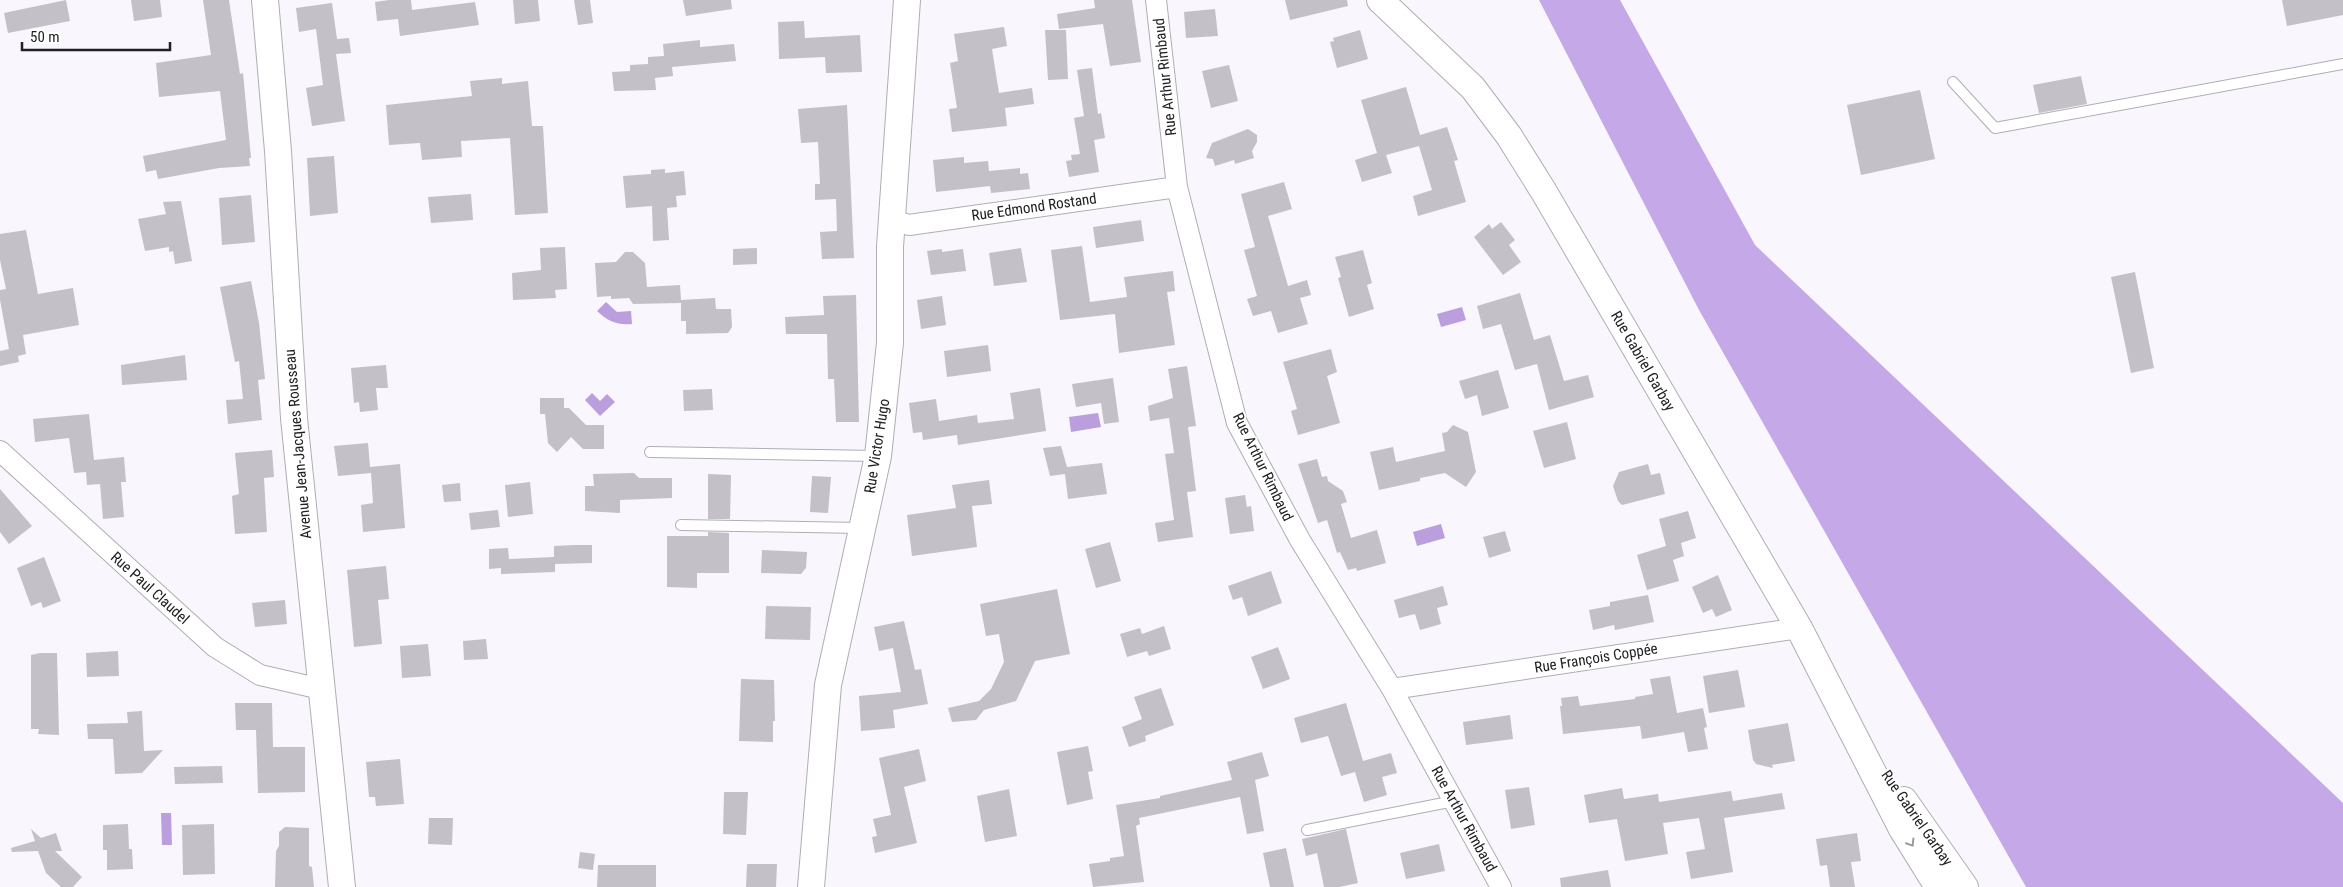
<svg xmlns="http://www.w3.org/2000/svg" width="2343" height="887" viewBox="0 0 2343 887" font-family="'Roboto Condensed',sans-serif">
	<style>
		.forest { fill: #c5a8e8 }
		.water { fill: #bb9edd }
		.building { fill: #c3c0c7 }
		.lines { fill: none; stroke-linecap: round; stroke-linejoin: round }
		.service-casing { stroke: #b0adb3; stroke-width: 12 }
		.minor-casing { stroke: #b0adb3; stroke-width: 22 }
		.tertiary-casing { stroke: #b0adb3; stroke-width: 28 }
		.service { stroke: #fff; stroke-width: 10 }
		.minor { stroke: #fff; stroke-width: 20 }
		.tertiary { stroke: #fff; stroke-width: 26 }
		.oneway { stroke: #9b9b9c }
		.labels { text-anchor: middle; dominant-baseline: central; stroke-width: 4; stroke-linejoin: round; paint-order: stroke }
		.street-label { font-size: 15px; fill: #212023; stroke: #fff }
	</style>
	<rect width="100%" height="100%" fill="#f9f6fd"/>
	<path class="forest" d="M1539 0H1620L1755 245 2343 803V887H2026L1699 310Z"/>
	<path class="water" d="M606 302 617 312 631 311 632 324C617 325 609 322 597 311Z
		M1462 307 1466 320 1441 327 1437 314Z
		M592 393 600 401 607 394 615 402 600 416 585 400Z
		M1098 413 1101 427 1071 432 1069 417Z
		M1441 524 1445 538 1417 546 1413 532Z
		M161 813H171L172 845H162Z"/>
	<path class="building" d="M66 0 70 21 8 33 4 13Z
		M131 0H160L162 17 134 21Z
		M203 0H229L240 74 243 73 251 158H249L250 166 219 168 158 179 156 170 146 172 143 156 226 140 220 91 159 97 156 63 211 55Z
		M389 0H411L412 10 475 2 479 25 400 36 398 19 377 21 375 2Z
		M513 0H538L540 21 515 24Z
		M574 0H590L593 23 578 25Z
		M683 0H731L732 9 686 16Z
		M1094 0H1132L1141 62 1110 66 1103 24 1059 29 1057 14 1095 8Z
		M1285 0H1347L1348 6 1290 20Z
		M2282 0H2343V15L2287 26Z
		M332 3 337 39 349 38 351 53 336 54 345 121 312 126 306 88 323 85 316 29 299 32 296 8Z
		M1215 9 1218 36 1186 38 1184 12Z
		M804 21 805 38 860 35 862 72 826 73 825 57 779 59 778 22Z
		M1004 27 1007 46 992 49 999 93 1032 88 1034 104 1005 108 1007 126 952 132 949 109 957 108 950 63 958 61 954 34Z
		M1045 30H1066L1068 79 1048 80Z
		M1360 30 1368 59 1337 68 1330 42 1334 41 1333 38Z
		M700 40V47L734 44 736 61 672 67 673 76 655 78 656 90 614 91 612 72 630 71V65L648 64V57L664 56 663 44Z
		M1229 65 1238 101 1211 108 1202 71Z
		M1092 68 1098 114 1101 113 1105 138 1094 140 1099 172 1069 177 1066 161 1072 160 1071 155 1080 154 1074 118 1084 116 1077 70Z
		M2081 76 2087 104 2039 113 2033 85Z
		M502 78V84L528 81 532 126H543L548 213 515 215 510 138 461 141 462 157 422 160 420 143 389 145 386 105 472 96 470 81Z
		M1406 87 1420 135 1447 127 1458 160 1454 161 1466 202 1418 216 1413 196 1432 190 1419 146 1386 155 1392 173 1362 182 1355 160 1377 153 1361 100Z
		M1920 90 1935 159 1861 175 1847 105Z
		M847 105 854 258 822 259 820 232 837 231 836 199 815 200V184H820L818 142 801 143 798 109Z
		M1248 129 1257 135V142L1252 151 1254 158 1235 164 1234 160 1215 166 1213 159 1206 158 1212 143Z
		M334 156 338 213 310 216 307 158Z
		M964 157V163L988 161 989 171 1020 168V174L1028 173 1030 189 991 193 990 186 936 192 933 160Z
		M665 169V173L684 171 686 195 676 196 677 207 667 208 669 240 653 241 652 206 626 208 623 176 651 174V170Z
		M1284 182 1292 209 1268 216 1288 286 1307 280 1311 295 1300 298 1308 324 1278 333 1271 311 1253 316 1247 299 1257 296 1244 250 1255 247 1241 194Z
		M471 194 473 220 431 223 428 197Z
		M251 195 255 242 222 245 219 198Z
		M181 201 192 261 175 264 173 251 169 252V247L145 251 138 219 166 214 163 202Z
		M1141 220 1144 241 1096 248 1093 227Z
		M1501 222 1515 240 1509 245 1521 262 1503 275 1474 237 1489 224 1492 229Z
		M26 230 38 294 73 288 79 325 23 335 26 354 18 356 19 362 0 366V351L9 349 0 300V290L6 289 0 260V234Z
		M1082 246 1090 302 1127 297 1124 277 1173 271 1175 291 1167 292 1175 345 1119 353 1115 314 1060 320 1051 250Z
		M565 247 567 289 555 290 556 298 513 300 512 273 541 270 540 248Z
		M757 248V264L733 265V249Z
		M1021 248 1027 282 994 286 989 253Z
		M942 249V252L963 249 966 271 931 275 927 251Z
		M1363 250 1372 283 1367 285 1374 309 1349 317 1338 278 1341 277 1335 257Z
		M625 252H633L645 263 647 287 680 285 681 300 715 298 716 309H731L732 327 728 333 686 334V321H681V303L633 304 629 298 611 299V296L597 297 595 263 616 262Z
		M2135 272 2154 368 2131 373 2111 277Z
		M251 281 259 323 265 379 258 380 262 420 228 424 226 400 243 399 239 361 235 362 220 287Z
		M1520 293 1534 340 1550 335 1564 381 1588 375 1594 397 1549 410 1537 364 1515 370 1501 324 1483 329 1477 306Z
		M856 295 859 422H836L834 379H828L827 334H786L785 317 824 315 823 296Z
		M942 296 946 325 921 329 917 300Z
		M988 345 991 371 947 377 944 351Z
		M1331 349 1337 372 1327 376 1340 423 1298 435 1291 411 1297 409 1283 362Z
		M185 355 187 380 122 385 121 365Z
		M386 365 388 388H376L378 410 360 412 359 402 354 403 351 368Z
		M1187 366 1196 426 1188 427 1196 491 1187 492 1193 537 1158 542 1155 523 1174 520 1165 454 1174 453 1169 418 1150 421 1148 406 1173 398 1168 369Z
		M1498 370 1509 408 1482 416 1477 395 1465 399 1459 381Z
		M1113 378 1119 422 1104 424 1101 403 1076 407 1072 384Z
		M1040 388 1046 431 958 445 957 435 923 440 922 432 913 433 909 403 936 399 939 421 977 415 978 423 1014 419 1010 393Z
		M712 389 713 410 684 411 683 390Z
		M540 398H564V408H569L586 425H604V449H583L571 437 557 452 548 443 545 414H540Z
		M89 414 94 460 124 457 126 482H121L124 517 103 519 100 484 87 485 86 472 74 473 69 438 35 442 33 419Z
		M1567 422 1576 459 1544 468 1533 431Z
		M1453 425 1468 432 1476 472 1466 487 1445 473 1420 478V481L1379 490 1370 452 1393 447 1396 462 1445 451 1442 433 1447 432Z
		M368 443 370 467 400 464 405 528 363 532 361 505 373 503 371 473 338 476 334 446Z
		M1061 446 1067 467 1102 463 1107 494 1068 499 1065 474 1050 476 1043 448Z
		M272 450 274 477 264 478 267 532 235 534 232 496 239 494 235 453Z
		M1317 459 1322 477 1327 476 1328 481 1343 491 1347 502 1341 504 1351 538 1377 530 1386 563 1357 571 1356 568 1348 570 1340 552 1337 553 1327 520 1318 523 1298 464Z
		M1648 464 1651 475 1660 473 1665 494 1622 505 1618 501 1613 486 1619 472Z
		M634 473 639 478H672V498L620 500V513L585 511V486H594L593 474Z
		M708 474 731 475 730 519H708Z
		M812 476 831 477 828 513 810 512Z
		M989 480 992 504 972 506 977 547 912 556 907 515 956 508 952 485Z
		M530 482 533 514 508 517 505 485Z
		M460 483 461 501 444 502 442 485Z
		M0 489 32 526 9 544 0 532Z
		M1245 495 1247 507 1251 506 1254 531 1230 534 1225 498Z
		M498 510 500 527 471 530 469 513Z
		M1688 511 1696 538 1681 543 1684 556 1673 560 1679 581 1647 590 1637 555 1666 546 1659 519Z
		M1505 531 1511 551 1489 558 1483 537Z
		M708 532 729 533V573H697V588L667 587V536H708Z
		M1110 542 1121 581 1096 588 1085 549Z
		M574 545H592V563L555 564V572L501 574V568L489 569V549L508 548 509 559 554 557V546Z
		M762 550 807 552 806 568 801 574 761 573Z
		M44 557 61 601 43 608 41 602 31 606 17 568Z
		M386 566 389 599 378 600 382 644 354 647 347 570Z
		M1271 571 1282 603 1248 616 1242 597 1233 600 1228 586Z
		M1718 575 1732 610 1716 617 1712 609 1703 613 1692 587Z
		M1443 586 1448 605 1437 608 1441 624 1420 630 1415 614 1399 618 1394 600Z
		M1057 589 1070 654 1035 661 1016 701 984 710 976 720 952 722 948 708 979 701 991 689 1004 662 999 634 986 636 980 604Z
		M1648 595 1654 622 1615 630 1614 625 1593 630 1589 610 1610 606V602Z
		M285 600 287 624 255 627 252 603Z
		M766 606 811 607 810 640 765 639Z
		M904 621 915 670 921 669 928 704 893 710 895 728 861 731 859 696 901 692 893 648 879 651 874 627Z
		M1164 626 1171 649 1149 656 1147 651 1127 657 1120 634 1140 628 1142 634Z
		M486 639 488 659 464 660 463 641Z
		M428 644 431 676 402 678 400 646Z
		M1278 647 1290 679 1263 689 1251 657Z
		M118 651 119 676 87 677 86 653Z
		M40 653H57L59 735 38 734 39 729H31V655Z
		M1738 670 1745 707 1709 713 1703 676Z
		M1670 676 1677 713 1703 708 1707 727 1704 728 1708 749 1688 752 1684 732 1642 739 1640 726 1563 734 1560 706H1562L1561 698 1578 696 1580 706 1635 699V697L1653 694 1650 679Z
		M741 679 774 680 775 721H773V742L739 741Z
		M1161 688 1174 725 1145 736 1146 741 1129 747 1122 727 1142 719 1134 697Z
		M235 703H272L273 747H305V792L258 793 256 730H236Z
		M1346 703 1363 761 1391 753 1397 773 1382 777 1387 795 1364 802 1355 772 1341 776 1328 736 1301 743 1294 718Z
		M142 711 144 751 163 750 142 773 115 774 113 739H88L87 724 128 723 127 712Z
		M1510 715 1513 739 1466 745 1463 722Z
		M1788 723 1795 761 1772 765 1773 768 1756 764 1753 760 1748 730Z
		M1088 746 1093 771 1088 772 1093 799 1067 805 1057 752Z
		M919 749 926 781 904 787 917 843 875 853 872 837 877 836 873 819 891 815 879 758Z
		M1262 752 1269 776 1255 780 1264 831 1247 834 1240 797 1139 818 1140 824 1136 826 1144 882 1093 887 1089 864 1110 861V858L1124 856 1116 805 1160 798V796L1232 780 1227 762Z
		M400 759 404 804 376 806 375 797H369L366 762Z
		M222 766 223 783 175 784 174 767Z
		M1529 787 1535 825 1511 829 1505 790Z
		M1622 788 1624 799 1658 794 1659 802 1731 791 1733 801 1782 793 1785 809 1724 818 1733 872 1691 879 1686 852 1705 849 1699 818 1663 823 1668 854 1625 861 1617 819 1589 823 1584 795Z
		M1009 789 1017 836 985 842 977 796Z
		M724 792H748L746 835 723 834Z
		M429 818H453L452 845 428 844Z
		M128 824 129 849H132L133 869 107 870V850H103V825Z
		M214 824 215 874 183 875 182 825Z
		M285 827 309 828V866L312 867 314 887H275L276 851 279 846V832Z
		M31 829 41 838 56 833 62 851H55L82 877 73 887H61L46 873 38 851 12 852 11 848 35 841Z
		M1346 829 1358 883 1339 887H1324L1317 853 1306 856 1302 839Z
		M1857 833 1861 861 1851 862 1855 887H1830L1827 865 1820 866 1816 839Z
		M1439 844 1445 871 1406 879 1400 853Z
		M1286 848 1294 887H1270L1263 853Z
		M580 852 595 854 593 870 578 868Z
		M747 864H777L776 887H746Z
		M598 865H656V887H597Z
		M1608 870 1611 887H1561L1560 878Z"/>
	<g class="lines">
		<defs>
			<path id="service" d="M1953 82 1995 128 2343 64
				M650 452 876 456
				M681 525 861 528
				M1307 830 1454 801"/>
			<path id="minor" d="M1156 0 1177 187 1237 423 1300 540 1392 689 1501 887
				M892 220 909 225 1177 187
				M0 451 215 647 260 675 321 689
				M1392 689 1799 628"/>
			<path id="tertiary" d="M265 0 278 151 294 418 342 887
				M1380 0 1473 88 1509 136 1544 192 1799 628 1902 829 1938 887
				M1904 800 1965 887
				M811 887 828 685 878 456 890 343V247L907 0"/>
		</defs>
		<use href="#service" class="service-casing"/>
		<use href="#minor" class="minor-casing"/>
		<use href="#tertiary" class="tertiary-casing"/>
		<use href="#service" class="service"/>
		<use href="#minor" class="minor"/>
		<use href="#tertiary" class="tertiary"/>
	</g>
	<defs><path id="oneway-chevron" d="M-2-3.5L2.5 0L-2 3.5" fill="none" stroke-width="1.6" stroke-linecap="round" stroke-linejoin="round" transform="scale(1.25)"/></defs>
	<use class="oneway" href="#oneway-chevron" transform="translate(1911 843) rotate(58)"/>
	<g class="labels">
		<g class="street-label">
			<text transform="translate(1165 77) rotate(-96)">Rue Arthur Rimbaud</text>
			<text transform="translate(1034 207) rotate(-8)">Rue Edmond Rostand</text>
			<text transform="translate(1643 361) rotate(60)">Rue Gabriel Garbay</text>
			<text transform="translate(298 444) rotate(-95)">Avenue Jean-Jacques Rousseau</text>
			<text transform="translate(877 446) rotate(-81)">Rue Victor Hugo</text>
			<text transform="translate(1263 467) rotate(64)">Rue Arthur Rimbaud</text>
			<text transform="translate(150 588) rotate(42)">Rue Paul Claudel</text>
			<text transform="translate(1596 658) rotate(-9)">Rue François Coppée</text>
			<text transform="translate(1917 818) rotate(55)">Rue Gabriel Garbay</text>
			<text transform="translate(1464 819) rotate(61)">Rue Arthur Rimbaud</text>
		</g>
	</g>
	<path d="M22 42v8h148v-8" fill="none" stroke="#212023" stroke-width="2.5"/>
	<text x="30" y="42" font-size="15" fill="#212023" stroke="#ffffff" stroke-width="4" paint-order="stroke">50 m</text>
</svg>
